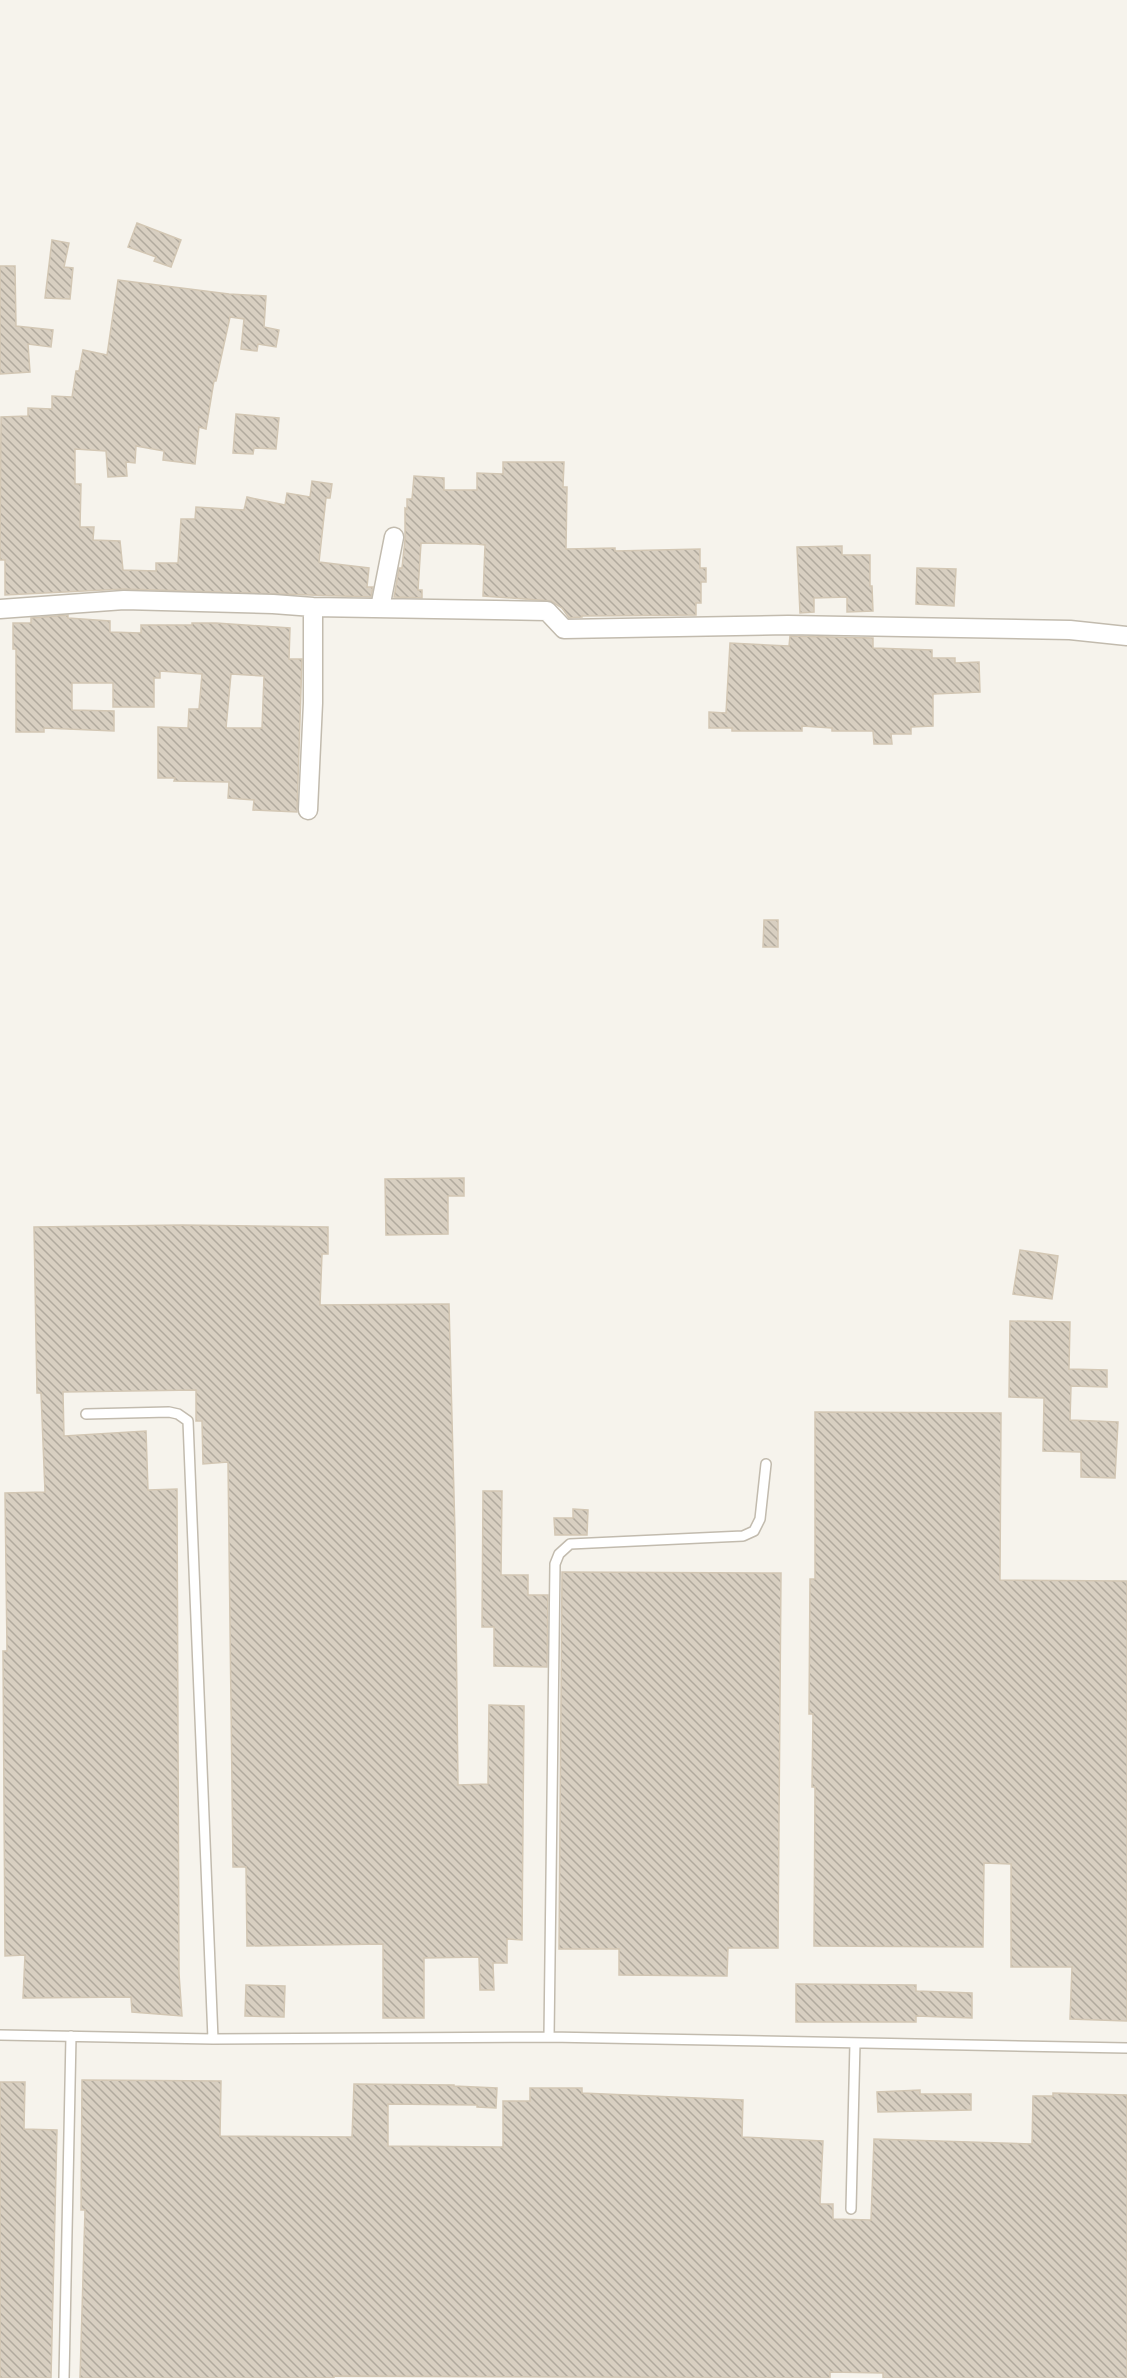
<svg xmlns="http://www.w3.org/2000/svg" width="1127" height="2378" viewBox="0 0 1127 2378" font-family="Arial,sans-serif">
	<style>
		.building { fill: url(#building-back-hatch); stroke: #d3c7b4; stroke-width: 1.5; fill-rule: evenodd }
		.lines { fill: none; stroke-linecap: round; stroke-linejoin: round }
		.service-casing { stroke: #c2bbae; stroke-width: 12 }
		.minor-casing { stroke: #c2bbae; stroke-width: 21 }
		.service { stroke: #fff; stroke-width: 9 }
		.minor { stroke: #fff; stroke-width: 18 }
	</style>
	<defs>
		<pattern id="building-back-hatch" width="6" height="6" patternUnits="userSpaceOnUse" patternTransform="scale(1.5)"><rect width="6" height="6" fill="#d8cfc1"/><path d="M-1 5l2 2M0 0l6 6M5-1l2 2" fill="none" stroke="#b1aa9e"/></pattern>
	</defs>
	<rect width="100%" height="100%" fill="#f6f3ec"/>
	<path class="building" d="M137 223 181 240 171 267 154 261 156 257 128 247Z
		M52 240 69 243 64 267 73 268 70 299 45 298Z
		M0 266H15L16 326 53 330 51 347 28 344 30 372 0 374Z
		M118 280 229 294 266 296 264 327 279 330 276 347 258 344 257 351 241 349 244 319 230 317 216 381H214L206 429 199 427 195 464 163 460 164 451 136 446 135 463 126 462 127 476 108 477 106 451 75 449V484H81L80 527H94L93 540 120 541 123 570 156 571V563H178L181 519H195L196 507 244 510 247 497 285 505 287 493 310 497 312 481 332 484 330 498H326L319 562 369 568 367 587H373L371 597 124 589 5 595V560H0L1 417 28 416V408L52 409V396L72 397 76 371H79L83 350 107 355Z
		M236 414 279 418 276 449 254 448 253 454 233 453Z
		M503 462H564L563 487H567L566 549 615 548V551L700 549V568H706V582H701V603H696V615L582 616V617L569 618 562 608 551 601 483 596 485 545 476 544 421 543 418 590H422V598L394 597 399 568H402L405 539V508L407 509V499H412L414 476 444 478V490H477V473L503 474Z
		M842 546V555H870V586H872L873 611 847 612V597L814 598V612L800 613 797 547Z
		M917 568 956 569 954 606 916 604Z
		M68 615V618L110 621V632L141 633V625H192V623H216L290 628 289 659H302L297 812 253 810 254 800 228 798 229 782 174 781 175 778H158V727L188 728 189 709H199L202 674 160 671V678H154V707H113V683H72V710L114 711V731L44 728V732H16V649H13V623H31V618ZM231 674 264 676 262 728H226Z
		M790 636 873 638V648L932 650V658H955V663L979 662 980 692 933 694V726L911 727V734H891L892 744H874L873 731H832V728L802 726V731H732V728H709V712L726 713 730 643 789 646Z
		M764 920H778V947H763Z
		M464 1178V1196H448V1234L386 1235 385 1179Z
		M182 1225 328 1227V1254H322L320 1305 449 1304 455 1533 458 1785 488 1784 489 1705 524 1706 522 1940 507 1939V1963H493L494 1990H480L479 1957 424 1958V2018H383V1944L247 1946 246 1867H233L228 1462 203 1464 202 1421H196V1390L63 1392 64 1436 146 1431 148 1490 177 1489 179 1974 182 2016 132 2012 131 1997 23 1998 25 1955 5 1956 3 1651H7L5 1493 45 1492 41 1393H37L34 1227Z
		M1020 1250 1058 1256 1052 1299 1013 1294Z
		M1010 1321 1070 1322 1069 1369 1107 1370V1387L1071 1386 1070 1420 1118 1422 1115 1478 1081 1477V1452L1043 1451 1044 1398 1009 1397Z
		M815 1412 1001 1413 1000 1580 1127 1581V2021L1070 2019 1072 1967H1011V1864L984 1863 983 1947 814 1946 815 1787H812L813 1714H809L810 1579H815Z
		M483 1491H502L501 1575H528V1595H548L547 1667 494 1666V1627H482Z
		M573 1509 588 1510 587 1535H555L554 1518H573Z
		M562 1572 781 1573 778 1948H728L727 1976 619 1975V1949H559Z
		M796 1984 916 1985V1991L972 1993V2018L916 2016V2022H796Z
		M246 1985 285 1986 284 2017 245 2016Z
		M82 2080 221 2081 220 2136 352 2137 354 2084 454 2085V2086L497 2088 496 2108 477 2107V2105L388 2104V2146L503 2147V2101H530V2088H582V2093L743 2100 742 2137 823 2141 820 2204H833V2219L871 2220 874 2139 1032 2144 1033 2096H1053V2093L1127 2095V2378H883V2373L830 2372V2378L334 2376V2378H80L85 2210H81Z
		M0 2082H25L24 2129 57 2130 51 2378H0Z
		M920 2090V2094H971V2110L878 2112 877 2092Z"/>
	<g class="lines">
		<defs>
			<path id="service" d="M86 1414 169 1412 178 1414 188 1421 213 2039
				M0 2035 213 2039 549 2037 1127 2048
				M549 2037 555 1564 559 1554 570 1544 743 1536 754 1531 760 1519 766 1464
				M851 2209 855 2043
				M64 2378 71 2036"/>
			<path id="minor" d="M380 608 394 537
				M0 609 124 600 273 604 313 607 547 611 564 629 788 625 1070 630 1127 636
				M308 810 313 703V607"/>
		</defs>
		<use href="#service" class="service-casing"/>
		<use href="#minor" class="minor-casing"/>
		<use href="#service" class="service"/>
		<use href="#minor" class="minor"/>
	</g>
</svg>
